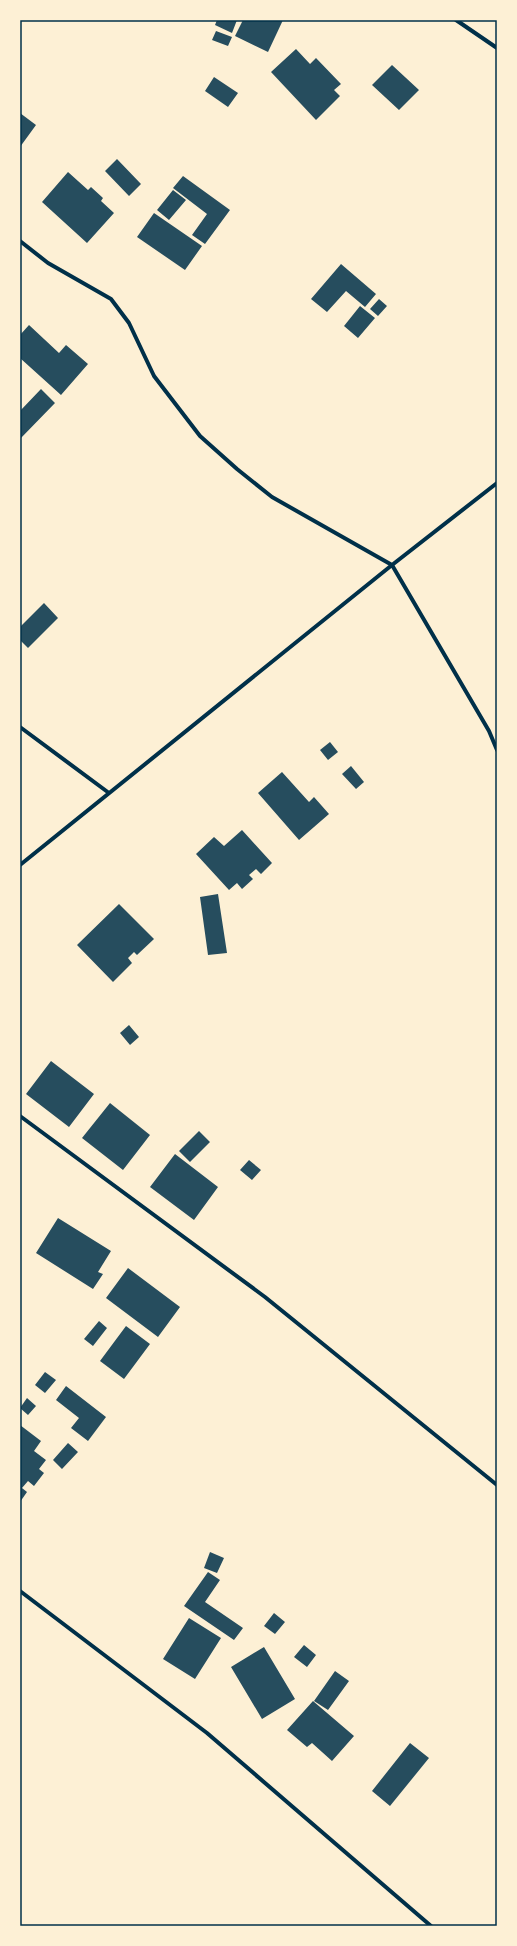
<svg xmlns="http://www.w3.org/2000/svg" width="517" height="1946" viewBox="0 0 517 1946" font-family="'Fira Sans',sans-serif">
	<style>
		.building { fill: #264d5e }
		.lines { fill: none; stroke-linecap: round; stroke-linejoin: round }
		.minor { stroke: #003049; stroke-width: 4 }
		.neatline { fill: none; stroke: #003049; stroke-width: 1.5 }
	</style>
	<rect width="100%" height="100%" fill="#fdf0d5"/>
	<path class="building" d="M217 20H237L232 33 215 25Z
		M243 20H283L268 52 235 36Z
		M216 31 232 37 228 46 212 40Z
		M296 49 310 64 316 58 341 84 334 90 340 96 316 120 271 72Z
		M392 65 419 90 399 110 372 85Z
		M214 77 238 93 228 107 205 91Z
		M20 113 36 125 20 147Z
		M117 159 141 184 129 196 105 171Z
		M68 172 88 190 91 187 103 198 101 201 114 213 87 243 42 202Z
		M183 176 230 210 205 244 192 235 207 214 173 188Z
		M173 190 186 200 169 220 157 210Z
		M154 213 202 246 185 270 137 237Z
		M341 264 376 294 365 307 346 291 327 312 311 299Z
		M379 299 387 306 378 316 370 309Z
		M360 306 375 318 358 338 344 326Z
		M29 325 59 353 66 345 88 364 61 395 20 358V335Z
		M41 389 55 403 20 439V411Z
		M44 603 58 618 28 648 20 640V627Z
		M330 742 338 752 328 760 320 750Z
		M351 766 364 782 356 789 342 774Z
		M282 772 309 802 314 797 329 814 299 840 258 793Z
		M242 830 272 863 261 874 256 869 249 875 253 879 242 889 237 883 229 890 196 854 214 837 224 846Z
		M218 894 227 953 208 955 200 897Z
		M119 904 154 939 137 955 134 952 128 958 132 963 113 982 77 945Z
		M129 1025 139 1037 130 1045 120 1033Z
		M51 1061 94 1094 69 1127 26 1094Z
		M110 1103 150 1135 123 1170 82 1138Z
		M199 1131 210 1142 190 1162 179 1151Z
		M175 1154 218 1187 194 1220 150 1187Z
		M249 1160 261 1170 252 1180 240 1170Z
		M58 1218 111 1251 98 1272 103 1274 93 1289 36 1253Z
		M128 1268 180 1307 158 1337 106 1298Z
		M99 1321 107 1328 93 1346 84 1339Z
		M126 1326 150 1344 124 1379 100 1361Z
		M45 1372 56 1380 45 1393 35 1385Z
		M66 1386 106 1417 88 1441 71 1428 79 1418 56 1400Z
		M27 1398 36 1406 28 1415 20 1408Z
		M20 1425 41 1441 34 1451 46 1460 39 1469 44 1473 34 1486 28 1481 22 1488 27 1492 20 1502Z
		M68 1443 78 1452 62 1469 53 1460Z
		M210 1552 224 1558 217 1573 204 1568Z
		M208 1572 220 1580 205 1602 243 1628 234 1640 184 1606Z
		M274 1613 285 1622 275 1634 264 1626Z
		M189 1618 221 1638 195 1679 163 1659Z
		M304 1645 316 1655 307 1667 294 1657Z
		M264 1647 295 1699 262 1719 231 1667Z
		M335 1671 349 1681 328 1710 314 1701Z
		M313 1701 354 1736 332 1761 312 1743 307 1747 287 1730Z
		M410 1743 429 1758 390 1806 372 1791Z"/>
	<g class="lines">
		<path class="minor" d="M456 20 497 48
			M20 241 48 263 111 299 129 323 154 376 200 436 237 469 272 497 392 565 489 731 497 750
			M20 727 109 793
			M20 865 392 565 497 483
			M20 1116 265 1297 497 1485
			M20 1591 207 1733 431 1926"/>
	</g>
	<rect width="517" height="1946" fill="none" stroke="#fdf0d5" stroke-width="42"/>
	<rect x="21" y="21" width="475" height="1904" class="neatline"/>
</svg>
